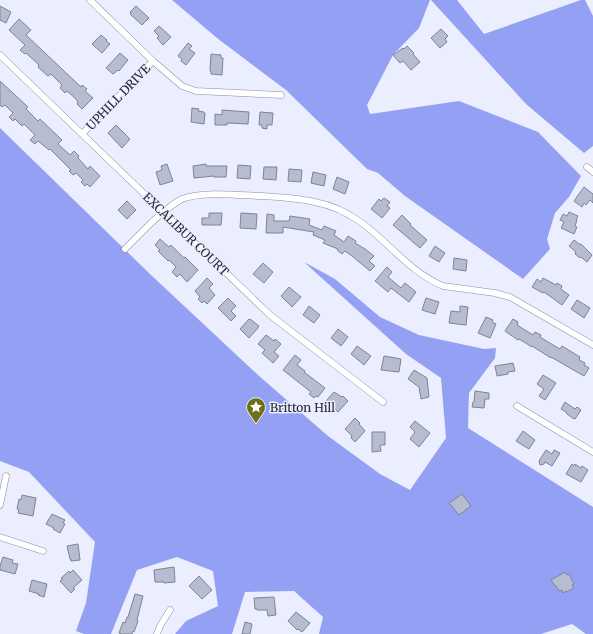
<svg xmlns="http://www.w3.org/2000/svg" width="593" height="634" viewBox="0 0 593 634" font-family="Merriweather,serif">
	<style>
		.forest { fill: #94a0f4 }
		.building { fill: #b8bcd0; stroke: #7f8395 }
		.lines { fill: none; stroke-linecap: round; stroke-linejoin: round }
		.minor-casing { stroke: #8b8ea1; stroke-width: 7 }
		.minor { stroke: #fff; stroke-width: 6 }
		.labels { text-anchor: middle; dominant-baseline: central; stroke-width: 3; stroke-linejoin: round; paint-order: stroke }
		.street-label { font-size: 12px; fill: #282931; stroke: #eaeefe }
		.poi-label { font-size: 12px; fill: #282931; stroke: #eaeefe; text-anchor: start }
	</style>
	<rect width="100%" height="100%" fill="#eaeefe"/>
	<path class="forest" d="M172 0H430L419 28 393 55 367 105 370 114 459 101 538 132 581 176 569 197 555 213 547 239 550 249 523 279 405 196 378 173 367 169 286 90 217 38Z
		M431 0H457L484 34 581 0H585L593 16V146L584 153 526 104Z
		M0 128 151 275 258 375 328 436 380 474 410 490 446 438 441 378 406 354 304 262 335 279 380 317 419 335 484 349 496 348 495 358 469 393 468 428 593 507V634H586L572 624 541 634H319L323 617 294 591 245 592 232 634H175L186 621 218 606 213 571 177 557 137 570 111 634H84L76 631 86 603 95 542 29 472 0 461Z"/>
	<path class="building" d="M0 6 11 12 6 23 0 20Z
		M136 6 149 18 142 25 130 14 131 13 130 12Z
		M19 19 31 30 26 35 81 87 82 85 87 89 85 91 93 98 82 109 77 104 78 102 75 98 67 91 65 93 60 88 62 85 51 74 48 76 39 68 38 67 39 65 26 53 25 54 20 50 25 45 9 30Z
		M159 26 171 37 163 45 157 38 159 36 154 31Z
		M441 29 448 36 445 39 447 42 440 48 431 38Z
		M101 35 107 40 106 41 110 44 102 53 92 44Z
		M188 43 192 46 189 49 195 53 186 65 181 61 182 59 178 56Z
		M407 46 414 53 413 54 420 62 411 70 403 61 400 63 393 55 403 48 404 49Z
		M120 53 128 60 119 71 118 70 113 74 106 68Z
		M211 54 221 55V58H223L222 75 211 74V71H210Z
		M0 81 28 107 26 109 38 121 40 119 62 140 58 144 70 155 74 151 79 156 78 158 88 169 90 166 100 176 90 187 87 184 85 186 81 182 83 180 76 173 73 175 69 171 71 170 50 149 49 150 38 141 35 144 30 140 35 135 24 124 22 126 15 119 13 121 9 117 13 113 5 105 2 107 0 105Z
		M192 108 199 109 198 111 204 112V113H205L204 124 191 122Z
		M222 110 249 112 248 124 227 123V125H215V114L222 115Z
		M260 112 273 113 272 125H267V129L262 128V125H259Z
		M116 125 130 139 122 148 108 133Z
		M167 164 173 181 160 185 156 172 162 170 161 166Z
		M206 164V166H227L226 177H214V176L194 178 193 166Z
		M238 165 251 166 250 179 237 178Z
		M264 167H277L276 180 263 179Z
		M289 169 302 170 301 182 288 181Z
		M313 172 326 175 324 186 311 183Z
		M337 177 349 182 345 194 333 189Z
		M584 187 593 194V203L590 200 586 205 584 203 582 207 574 201Z
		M384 198 390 202 387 206 390 208 382 218 371 209 379 199 381 201Z
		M127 201 136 210 127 219 118 210Z
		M569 212 578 216 576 220H577L575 226 577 227 574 234 561 228 564 222 560 220 563 214 567 216Z
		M209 213H222L221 225H202V218H209Z
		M241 213 257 214 256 229 240 228Z
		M267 214 274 215V221H289L290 216 310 219 309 225 322 230 324 226 336 231 334 235 344 242 348 236 356 241 355 243 365 249 374 256 369 261 375 266 370 271 352 256 345 251 342 254 337 250 338 249 323 243 325 240 313 235 314 232 283 227V233H266Z
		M402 215 411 224 410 225 427 240 420 248 393 225Z
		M160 239 169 247 171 245 184 258 185 257 198 270 187 282 180 274 177 277 172 272 176 267 169 260 168 261 158 251 160 250 155 245Z
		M574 240 579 244H581L592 255 587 262 581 257 580 258 575 254 576 252 569 246Z
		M435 246 445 253 439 262 429 256Z
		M454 258 467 260 466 271 453 269Z
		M263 263 273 272 264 283 253 274Z
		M387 267 392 272 388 277 401 288 405 283 416 292 409 302 391 288 388 292 375 281Z
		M207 278 213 284 209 288 215 295 207 304 204 301 202 303 198 299 200 297 195 291Z
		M543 278 556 285 557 283 562 286 561 289 562 290 569 295 562 305 544 292 543 293 532 287 537 279 541 282Z
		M289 287 301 297 292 307 281 296Z
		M228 298 236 306 231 311 236 316 231 321 218 308Z
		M426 298 439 302 435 314 422 310Z
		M577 300 590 308 584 318 571 309Z
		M309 306 320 315 314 323 303 315Z
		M460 306 468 307 466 325 449 323 451 311 460 312Z
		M486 317 493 320 492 322 496 324 490 338 478 333Z
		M249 319V320L250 319 259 326 258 327V328L249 338 240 329Z
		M513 319 518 322 517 325 533 335 535 332 541 335 540 337 548 342 560 349 562 346 580 357 579 360 585 363 584 365 589 368 584 376 551 357V358L532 346V347L519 339 518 340 505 331Z
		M338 329 348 337 341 346 331 338Z
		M266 335 274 341 275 339 281 344 274 352 279 356 273 363 262 353 265 350 258 344Z
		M357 346 371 356 364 365 351 354Z
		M295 355 301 360 297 365 305 371 304 372 325 388 318 397 316 396 314 398 309 394 311 392 283 370Z
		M384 356 401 359 399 372 381 370Z
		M513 363 515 371 508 372V374L497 376 495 366Z
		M414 370 427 378 429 397 421 399 419 387 408 379Z
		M543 375 556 383 545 400 539 396 544 389 537 384Z
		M475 391 489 393V399H485L484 408 472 407 473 402H474Z
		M334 392 342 397 343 396 348 401 338 412 326 401Z
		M565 402 575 409 577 407 581 410 575 419 574 418V419L567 414 566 412 561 409Z
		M355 418 360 423 359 424 365 431 355 442 351 438 352 436 345 429Z
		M415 421 430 433 419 447 410 439 415 432 410 427Z
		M523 431 535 440 529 449 516 441Z
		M372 432H385V445H380L381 451 372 452Z
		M546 450 552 454 554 450 560 453 552 466 545 462 544 464 540 465 539 461Z
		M572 464 574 466 575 464 581 468 582 466 588 470 581 482 566 474Z
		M462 494 471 506 459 515 449 503Z
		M22 495 36 498 33 516 18 513 19 510 17 509 19 499 21 500Z
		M52 514 65 520 63 523 65 524 60 533 53 529 54 528 46 524Z
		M78 544 80 560 71 561V559H70L67 546Z
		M3 557 13 560 12 563 18 564 15 574 0 570V566Z
		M174 567 175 582 164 583V582H155L154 570Z
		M73 570 82 580 73 588 75 589 71 593 60 581 63 579 61 578 69 571 70 573Z
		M565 572 567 575 569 574 574 584 572 585 574 588 567 592 566 591 563 593 562 590 559 591 556 586H555L551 580Z
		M199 576 212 590 202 599 189 586Z
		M32 580 47 584 44 597 38 595 39 594 29 591Z
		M135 594 143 596 137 620 138 621 134 632 133 631 132 634H122L119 633 123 622 125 623 127 617H128Z
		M274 597 276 615 268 616 267 610H257V609H255L254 598Z
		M296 612 310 623 302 632 298 629 297 630 288 621Z
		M245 622 252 624 250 634H242Z"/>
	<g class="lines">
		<defs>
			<path id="minor" d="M90 0 153 61 182 86 196 91 281 95
				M0 55 82 134 270 315 383 402
				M82 134 153 61
				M587 167 593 172
				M125 249C134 240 142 232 151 223 161 214 170 205 182 199 203 191 237 195 260 196 278 197 297 198 315 202 331 205 348 213 362 223 389 243 411 273 443 286L495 293 510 297 593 345
				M517 406 593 452
				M0 505 6 476
				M0 537 43 551
				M157 634 160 626 170 610"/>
		</defs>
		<use href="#minor" class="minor-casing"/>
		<use href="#minor" class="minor"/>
	</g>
	<defs>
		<symbol id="sight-pin" viewBox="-11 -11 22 30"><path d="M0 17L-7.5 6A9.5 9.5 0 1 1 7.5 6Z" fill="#707116" stroke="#eaeefe"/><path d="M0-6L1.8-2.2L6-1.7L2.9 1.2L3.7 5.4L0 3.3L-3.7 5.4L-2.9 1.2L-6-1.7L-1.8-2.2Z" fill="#fff"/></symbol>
	</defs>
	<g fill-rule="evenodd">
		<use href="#sight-pin" x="245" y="396" width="22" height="30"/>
	</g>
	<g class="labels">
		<g class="street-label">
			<text transform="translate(118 97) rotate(-46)">UPHILL DRIVE</text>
			<text transform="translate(186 234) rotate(44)">EXCALIBUR COURT</text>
		</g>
		<g class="poi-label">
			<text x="270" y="407">Britton Hill</text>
		</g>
	</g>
</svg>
